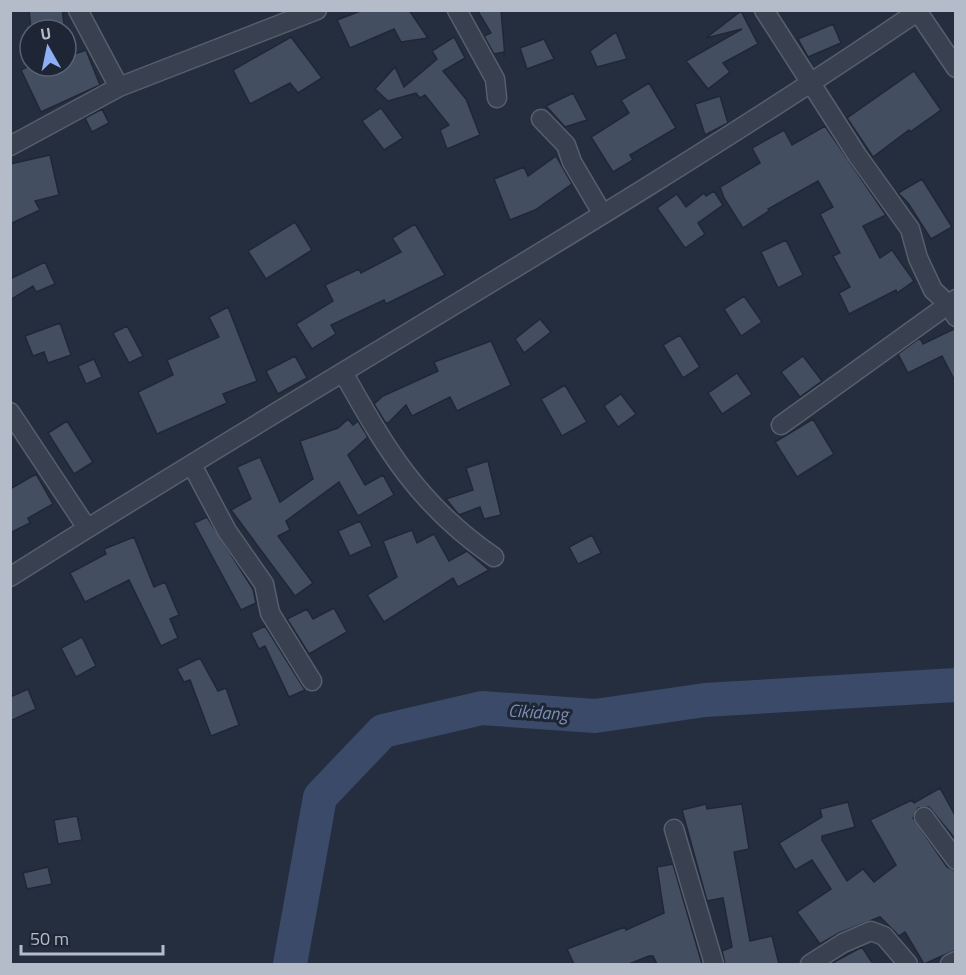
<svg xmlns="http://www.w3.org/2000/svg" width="966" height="975" viewBox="0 0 966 975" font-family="'Titillium Web',sans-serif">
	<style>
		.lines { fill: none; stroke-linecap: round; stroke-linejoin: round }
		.river { stroke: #3b4a68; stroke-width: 34 }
		.building { fill: #444e61; stroke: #202736; stroke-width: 1.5 }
		.minor-casing { stroke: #575e6c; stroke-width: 21 }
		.minor { stroke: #39404f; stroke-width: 18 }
		.labels { text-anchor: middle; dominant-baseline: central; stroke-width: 6; stroke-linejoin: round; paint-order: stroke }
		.water-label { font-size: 18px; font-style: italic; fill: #7d8fb1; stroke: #1e2534 }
	</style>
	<rect width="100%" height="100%" fill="#252e3f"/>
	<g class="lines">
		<path class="river" d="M290 964 320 797 383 731 482 708 595 716 705 700 956 685"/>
	</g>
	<path class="building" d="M29 10H62L65 30H31Z
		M363 10H409L428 38 401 42 394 29 350 48 337 20Z
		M477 10H501L505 57 503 52 494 54 484 36 491 33Z
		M741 11 758 44 723 63 730 72 708 89 686 61 742 29 706 38Z
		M833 24 841 43 808 57 798 39Z
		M616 32 627 59 597 67 590 51Z
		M291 37 322 78 298 93 290 83 250 104 233 70Z
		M454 37 465 58 443 71 466 99 480 135 447 149 440 130 449 125 425 95 420 98 416 93 388 101 375 89 395 67 404 87 437 59 432 51Z
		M544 39 554 59 527 69 520 48Z
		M86 50 100 85 41 112 21 70 29 66H66V57Z
		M914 71 941 110 910 132 909 130 873 157 847 118Z
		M649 83 676 128 630 155 633 160 613 172 591 137 629 113 621 100Z
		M573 93 587 120 565 127 546 106Z
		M720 96 728 123 705 135 695 104Z
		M381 108 403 138 384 150 362 121Z
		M102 109 109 123 92 132 85 118Z
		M825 126 886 215 863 226 880 258 892 250 914 281 897 293 896 290 849 314 839 293 850 287 833 256 840 253 820 214 833 207 818 181 768 209 769 211 743 228 724 198 720 187 760 163 752 148 784 130 792 145Z
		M50 155 59 195 35 201 40 210 10 224V164Z
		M556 156 572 184 535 210 510 220 494 179 524 167 528 176Z
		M922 179 952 227 931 239 908 203 898 193Z
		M714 191 723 205 698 223 705 234 685 248 657 208 677 194 686 207 704 193 706 196Z
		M295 222 312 250 266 279 248 251Z
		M415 224 445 275 386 304 384 300 331 325 336 334 312 349 296 324 333 301 325 285 359 269 361 273 401 252 392 238Z
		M786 240 803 275 778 288 761 252Z
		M45 262 55 284 36 292 33 286 10 300V279Z
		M744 296 762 322 741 336 724 309Z
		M228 307 257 381 223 394 227 403 157 434 138 392 173 375 167 360 219 337 209 317Z
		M540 319 551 332 524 353 515 339Z
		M60 323 71 355 48 363 44 352 33 356 25 336Z
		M127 326 143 356 129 363 113 333Z
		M956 328V383L942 356 908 373 898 354 920 338 923 344Z
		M680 335 700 367 683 378 663 345Z
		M491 341 511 385 457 411 450 397 412 416 406 405 388 423 385 422 374 404 383 396 438 371 434 362Z
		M295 356 307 378 278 394 266 371Z
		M803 356 822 381 800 397 781 372Z
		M94 359 102 377 86 384 78 366Z
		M737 373 752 394 722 414 708 393Z
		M565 385 587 422 562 436 541 399Z
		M621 394 636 414 618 427 604 406Z
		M348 419 353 425 358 421 368 437 348 455 365 485 383 475 394 495 358 516 339 482 286 521 290 530 278 536 313 583 295 596 231 510 251 499 237 467 260 457 280 502 313 479 300 441 338 428Z
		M813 419 834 454 797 477 775 442Z
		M67 421 93 462 74 474 48 433Z
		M488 461 501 515 484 519 480 507 459 515 446 499 473 490 466 468Z
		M36 474 53 504 28 518 30 523 10 533V489Z
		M207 517 253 589 256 603 241 610 194 523Z
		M360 521 372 546 350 556 338 531Z
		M412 530 417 543 434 534 449 561 467 551 489 570 458 587 453 578 384 622 367 595 397 577 383 541Z
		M592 535 601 553 578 564 569 547Z
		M134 537 154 587 165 582 179 615 170 619 178 638 161 646 129 580 85 602 70 573 106 554 104 549Z
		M334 608 347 632 309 654 287 619 307 609 313 619Z
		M265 626 305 690 289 697 265 646 259 649 251 633Z
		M82 637 96 666 76 677 61 648Z
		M200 658 218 691 226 688 239 725 211 736 190 680 184 682 177 669Z
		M28 689 36 709 10 721V697Z
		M940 788 956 817V840L929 807 918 808 913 818 947 867 956 871V950L924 964 905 932 899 936 880 917 839 933 820 944 797 912 831 889 812 860 795 870 779 843 822 817 820 809 848 802 855 827 822 836V840L847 881 863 869 874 882 896 865 870 820 912 800 914 803Z
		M706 804 707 809 742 804 749 849 734 852 750 941 772 936 779 964H725L722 951 732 947 723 898 707 901 682 810Z
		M77 816 82 840 58 844 54 820Z
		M673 864 702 964H657L653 956H649L629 964H574L567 949 625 927 626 930 664 913 657 867Z
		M48 867 52 884 27 889 23 873Z
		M862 947 873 964H836L834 962Z"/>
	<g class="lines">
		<defs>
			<path id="minor" d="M78 10 119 87
				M457 10 495 79 497 98
				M764 10 857 155 910 229 918 258 933 290 949 305 956 317
				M918 12 956 68
				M541 119 566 145 572 162 602 213
				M10 146 119 87 317 10
				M344 374C387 451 420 506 494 557
				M10 412 87 528
				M781 425 956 299
				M192 465 227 531 264 584 270 613 312 681
				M10 577C312 385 625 211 920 10
				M924 817 956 860
				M674 829 714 964
				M810 964 843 943 871 931 884 936 908 964
				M950 964 956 961"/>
		</defs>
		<use href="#minor" class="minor-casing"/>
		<use href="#minor" class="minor"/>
	</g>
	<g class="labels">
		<g class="water-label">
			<text transform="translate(538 712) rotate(4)">Cikidang</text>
		</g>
	</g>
	<rect width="966" height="975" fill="none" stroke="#b5bcc9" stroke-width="24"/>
	<g transform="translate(48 48) rotate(351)"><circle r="28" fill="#1e2534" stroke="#5a6170" stroke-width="1.5"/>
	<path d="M0-4.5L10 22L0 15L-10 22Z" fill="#8eaef6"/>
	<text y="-9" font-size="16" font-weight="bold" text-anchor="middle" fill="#b5bcc9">U</text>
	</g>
	<path d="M21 945v9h142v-9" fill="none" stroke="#b5bcc9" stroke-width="3"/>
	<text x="30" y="945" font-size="18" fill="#b5bcc9" stroke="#1e2534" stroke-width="4.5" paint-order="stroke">50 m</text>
</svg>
